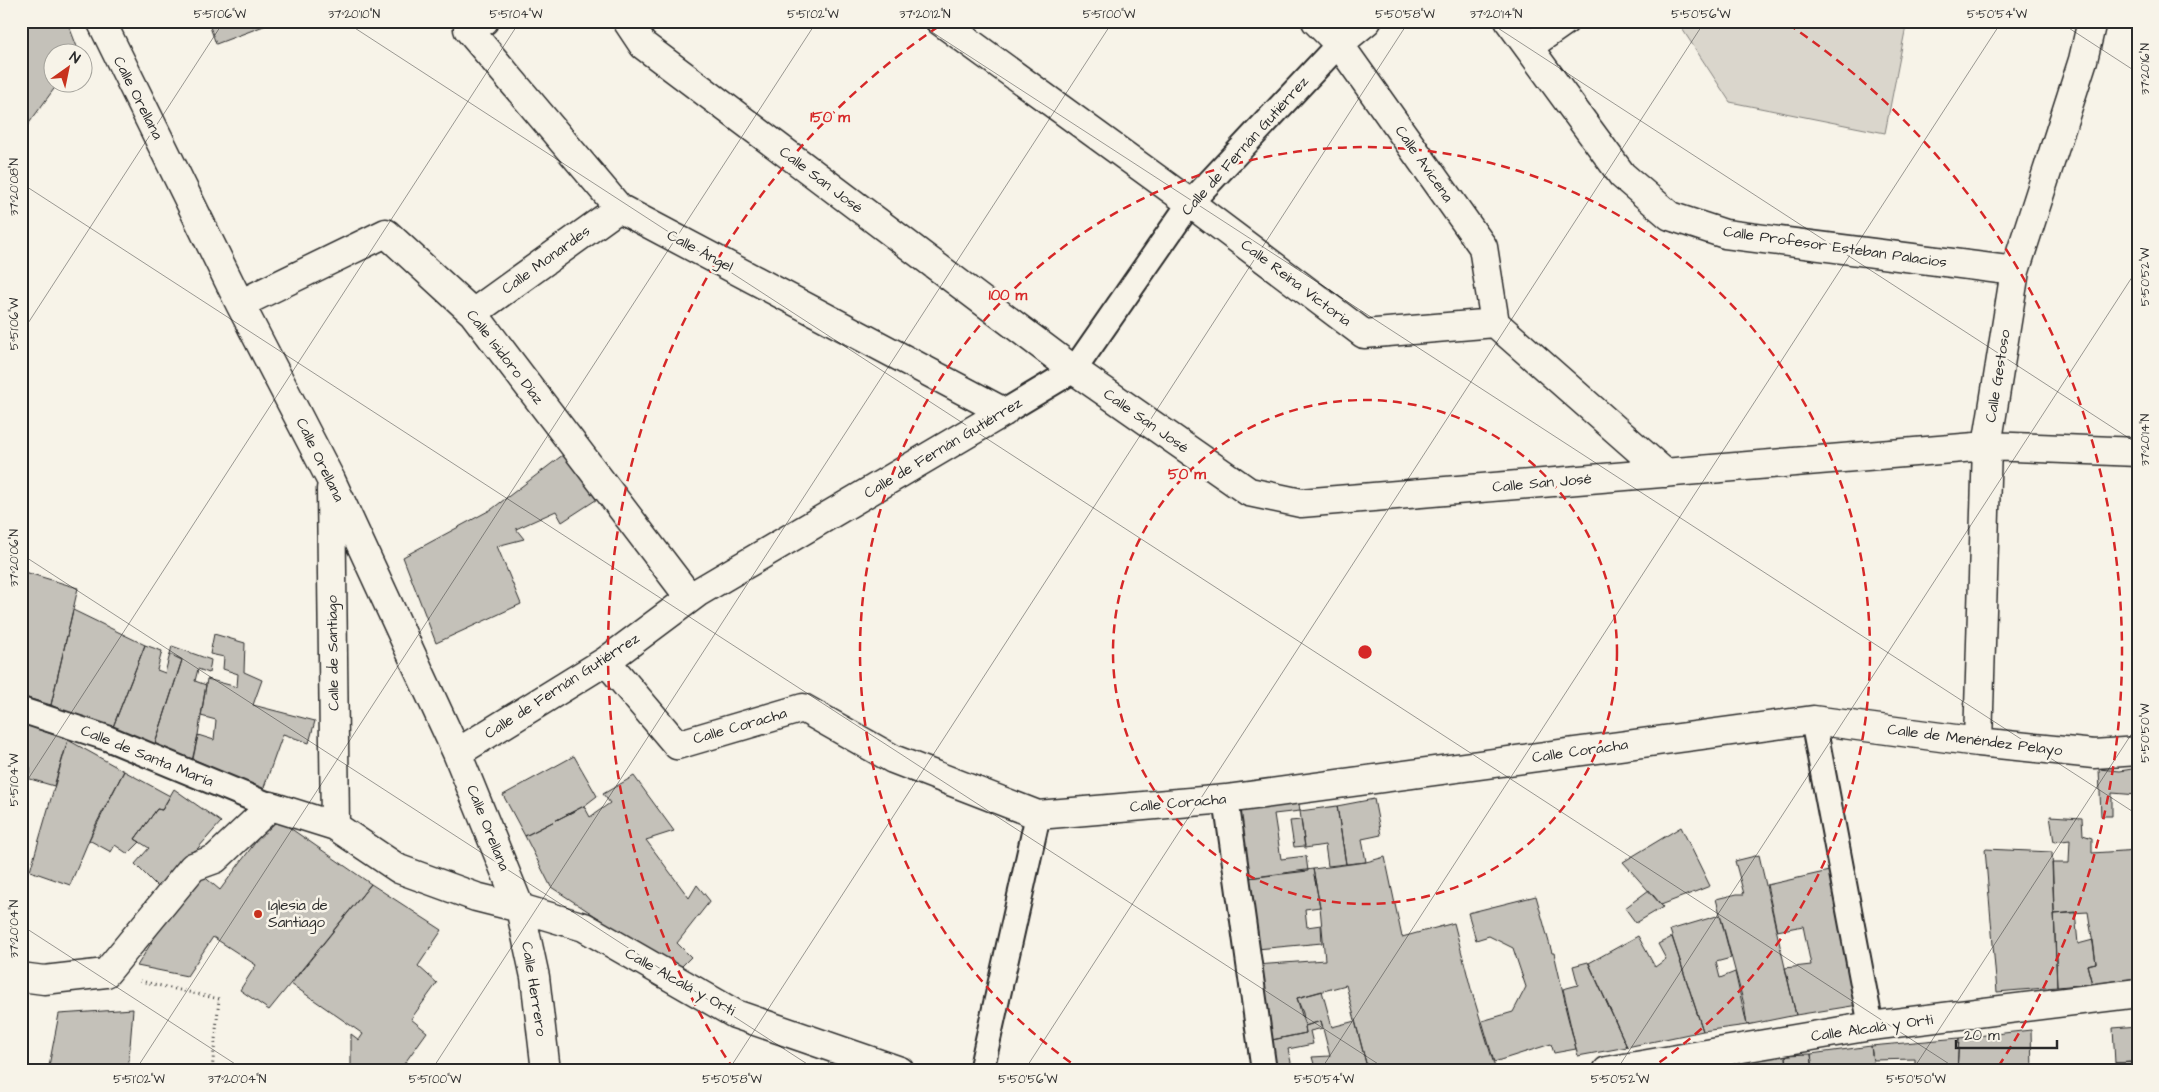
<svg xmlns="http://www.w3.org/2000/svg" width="2159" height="1092" viewBox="0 0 2159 1092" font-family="'Architects Daughter',sans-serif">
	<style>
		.green { fill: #dad6cc; stroke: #82807c }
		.building { fill: #c4c1b9; stroke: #2b2b2b }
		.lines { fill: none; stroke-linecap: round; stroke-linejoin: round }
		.pedestrian-casing { stroke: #2b2b2b; stroke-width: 28 }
		.minor-casing { stroke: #2b2b2b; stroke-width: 31 }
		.path { stroke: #2b2b2b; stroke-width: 3; stroke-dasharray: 1 4; stroke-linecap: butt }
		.pedestrian { stroke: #f7f3e8; stroke-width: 24 }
		.minor { stroke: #f7f3e8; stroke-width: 28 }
		.ticks { fill: none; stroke: #2b2b2b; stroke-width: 1; stroke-opacity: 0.45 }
		.ring { fill: none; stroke: #d62828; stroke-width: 2.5; stroke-dasharray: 9 6 }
		.poi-dot { fill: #c8321e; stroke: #f7f3e8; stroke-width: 2 }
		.labels { text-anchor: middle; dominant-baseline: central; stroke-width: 5; stroke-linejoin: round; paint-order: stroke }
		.street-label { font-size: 15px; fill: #2b2b2b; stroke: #f7f3e8 }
		.poi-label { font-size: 15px; fill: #2b2b2b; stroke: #f7f3e8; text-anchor: start }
		.centre { fill: #d62828; stroke: #f7f3e8; stroke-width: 2.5 }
		.ring-label { font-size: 15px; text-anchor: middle; font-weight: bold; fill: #d62828; stroke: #f7f3e8; stroke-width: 5; stroke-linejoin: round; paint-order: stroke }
		.neatline { fill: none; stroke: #2b2b2b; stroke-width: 2 }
		.ticks-label { font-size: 12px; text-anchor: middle; fill: #2b2b2b }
	</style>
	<rect width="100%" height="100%" fill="#f7f3e8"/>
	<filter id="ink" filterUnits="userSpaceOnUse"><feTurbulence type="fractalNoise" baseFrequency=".02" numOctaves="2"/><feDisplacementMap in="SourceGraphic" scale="10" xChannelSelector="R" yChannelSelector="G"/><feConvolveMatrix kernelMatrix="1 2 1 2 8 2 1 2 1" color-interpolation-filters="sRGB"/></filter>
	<g filter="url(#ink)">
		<path class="green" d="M1677 21H1907L1885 133 1730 102Z"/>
		<path class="building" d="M21 21H67L79 52H52V82H59L27 126 21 127Z
			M208 21H277L216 44Z
			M568 451 605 494 562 522 556 511 516 529 524 539 497 546 521 604 436 643 403 557 492 509Z
			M25 572 78 588 51 705 21 696V593Z
			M73 610 145 645 111 732 51 705Z
			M214 634 245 643 244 672 262 680 253 705 315 721 309 743 283 734 263 790 193 759 198 735 214 740 216 720 201 716 207 679 237 687 238 674 223 669 224 657 210 654Z
			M145 645 162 651 157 670 165 673 170 654 182 660 154 747 113 727Z
			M172 646 211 660 209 673 198 669 195 681 206 685 198 735 191 765 154 747 182 660 170 654Z
			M21 723 68 740 54 786 27 778 31 768 21 764Z
			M68 740 124 771 94 828 70 885 30 871Z
			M574 756 597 796 584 806 525 836 503 795Z
			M2138 768V795L2112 793V816H2101L2099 769 2120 771Z
			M124 771 170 796 162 810 157 809 135 839 140 842 128 854 115 845 111 852 89 840Z
			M634 776 674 831 646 840 689 898 697 885 710 901 677 943 691 957 678 970 551 887 525 836 584 806 590 817 610 803 603 794Z
			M174 789 221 822 161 890 135 864 149 848 135 839 157 809 162 810Z
			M1298 797 1300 811 1274 814 1281 859 1306 856 1308 871 1248 878 1236 806Z
			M1374 799 1381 835 1362 839 1366 862 1346 864 1337 806Z
			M1337 806 1346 864 1328 866 1325 845 1305 848 1300 811Z
			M2050 816 2082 818 2083 835 2092 838V853L2138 850V978L2092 984 2087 965 2096 963 2088 912 2054 914 2052 863H2069L2070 840 2054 842Z
			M274 817 371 884 269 1010 240 990 256 965 213 937 187 976 137 966 196 870 220 890Z
			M1301 820 1305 846 1294 847 1290 821Z
			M1681 827 1710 886 1661 905 1623 862Z
			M1985 849 2052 852 2057 987 1997 992Z
			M1759 855 1796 1015 1747 1025 1744 1004 1716 899 1737 894H1744L1735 861Z
			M1385 857 1402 937 1454 923 1471 989 1496 1071H1368L1346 985 1297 998 1303 1013 1306 1033 1267 1041 1256 965 1325 960 1320 907 1313 869 1366 862Z
			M1313 869 1320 907 1305 909 1307 927 1321 925 1322 943 1257 949 1248 878Z
			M1829 871 1858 1005 1796 1015 1785 968 1811 965 1803 926 1777 931 1767 885Z
			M371 884 442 930 418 966 437 983 411 1019 427 1032 399 1071H359L351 1066V1034L359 1040 363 1034 291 984Z
			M1649 890 1663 907 1636 923 1625 908Z
			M1536 896 1552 953H1554L1576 1049 1554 1053 1551 1044 1494 1062 1482 1021 1513 1012 1526 987 1513 948 1489 936 1476 940 1468 913Z
			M2075 912 2078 944 2093 940 2096 963 2087 965 2092 984 2057 987 2054 914Z
			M1720 915 1731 958 1716 962 1720 978 1735 972 1747 1025 1703 1031 1670 930Z
			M1638 936 1655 967 1666 959 1658 944 1672 937 1703 1031 1627 1047 1589 963Z
			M1588 962 1627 1047 1578 1056 1565 1006H1567L1563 989 1578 985 1573 966Z
			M1322 991 1332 1027 1355 1021 1368 1071H1316L1312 1057 1330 1056 1321 1021 1305 1026 1297 998Z
			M133 1009 128 1071H48L59 1014Z
			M1321 1021 1323 1028 1310 1031 1313 1044 1288 1049 1293 1071 1315 1066 1316 1071H1271L1267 1041 1306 1033 1305 1026Z
			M2138 1026V1062L2115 1063 2113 1028Z
			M2031 1030 2032 1071H1957L1959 1038Z
			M1959 1038 1957 1071H1915V1059L1873 1060 1871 1046Z
			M1871 1046 1874 1071H1813L1811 1054Z
			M1811 1054 1813 1071H1787L1786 1055Z
			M1786 1055 1787 1071H1754L1753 1060Z
			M1753 1060 1754 1071H1714V1065Z
			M2131 1062V1071H2116L2115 1063Z"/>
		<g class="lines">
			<defs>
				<path id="pedestrian" d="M1004 412 1074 370 1190 203 1339 44
					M21 710 107 738 271 806
					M1813 720 1871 1026
					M1226 799 1264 1071
					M981 1071 1038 815"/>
				<path id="minor" d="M101 21 240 304 331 480 457 753 520 908 535 977 546 1071
					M484 21 468 29 619 208 1004 412
					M627 21 643 45 1074 370 1249 492 1301 503 1987 446 2138 452
					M940 21 1190 203 1364 334 1495 323 1665 473
					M1316 21 1339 44 1483 247 1495 323
					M1509 21 1622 175 1670 216 1725 234 2015 271
					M1339 44 1367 21
					M1528 47 1565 21
					M240 304 386 233 473 313 690 598
					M473 313 619 208
					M331 489 335 826
					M606 661 677 745 803 708 893 759 1038 815 1226 799 1813 720 1978 742 2094 754 2138 751
					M1978 742 1987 446 2015 271 2083 60 2092 21
					M457 753 606 661 697 593 1004 412
					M21 977 44 980 106 973 193 867 215 859 271 806 335 826 399 869 476 897 520 908 584 927 735 1014 900 1071
					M1607 1071 1871 1026 2138 993"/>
			</defs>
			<use href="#pedestrian" class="pedestrian-casing"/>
			<use href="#minor" class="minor-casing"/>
			<path class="path" d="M140 981 219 999 212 1071"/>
			<use href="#pedestrian" class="pedestrian"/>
			<use href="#minor" class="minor"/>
		</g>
	</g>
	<path class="ticks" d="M344 21 1960 1071M915 21 2138 815M1487 21 2138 444M2058 21 2138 73M21 183 1389 1071M21 334 224 21M21 554 818 1071M21 790 520 21M21 925 246 1071M135 1071 817 21M431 1071 1113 21M728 1071 1409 21M1024 1071 1705 21M1320 1071 2002 21M1616 1071 2138 268M1912 1071 2138 724"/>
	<g class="ring">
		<circle cx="1365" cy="652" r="252"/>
		<path d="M1083 1071A505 505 0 1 1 1647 1071"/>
		<path d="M734 1070A757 757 0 0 1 942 24M1788 24A757 757 0 0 1 1996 1070"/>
	</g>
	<circle class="poi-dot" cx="258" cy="914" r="5"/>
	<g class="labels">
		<g class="street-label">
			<text transform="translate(138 98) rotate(63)">Calle Orellana</text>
			<text transform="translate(1245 146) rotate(-48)">Calle de Fernán Gutiérrez</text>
			<text transform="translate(1424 164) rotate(55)">Calle Avicena</text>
			<text transform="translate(821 180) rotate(37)">Calle San José</text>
			<text transform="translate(1835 247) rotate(8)">Calle Profesor Esteban Palacios</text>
			<text transform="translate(700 251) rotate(28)">Calle Ángel</text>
			<text transform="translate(546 260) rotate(-36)">Calle Monardes</text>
			<text transform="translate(1296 283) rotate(37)">Calle Reina Victoria</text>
			<text transform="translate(505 357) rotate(52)">Calle Isidoro Díaz</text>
			<text transform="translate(1998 376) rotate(-81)">Calle Gestoso</text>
			<text transform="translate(1146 421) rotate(35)">Calle San José</text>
			<text transform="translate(943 448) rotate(-31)">Calle de Fernán Gutiérrez</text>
			<text transform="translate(320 460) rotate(64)">Calle Orellana</text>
			<text transform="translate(1542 483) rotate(-5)">Calle San José</text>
			<text transform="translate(333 653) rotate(-91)">Calle de Santiago</text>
			<text transform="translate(562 686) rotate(-33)">Calle de Fernán Gutiérrez</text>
			<text transform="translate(740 726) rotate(-16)">Calle Coracha</text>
			<text transform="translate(1975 740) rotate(7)">Calle de Menéndez Pelayo</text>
			<text transform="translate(1580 751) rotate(-8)">Calle Coracha</text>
			<text transform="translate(147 756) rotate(22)">Calle de Santa María</text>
			<text transform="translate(1178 803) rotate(-5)">Calle Coracha</text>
			<text transform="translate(488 828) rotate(68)">Calle Orellana</text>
			<text transform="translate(680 982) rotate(29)">Calle Alcalá y Orti</text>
			<text transform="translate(534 989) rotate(81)">Calle Herrero</text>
			<text transform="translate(1872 1028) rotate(-8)">Calle Alcalá y Orti</text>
		</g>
		<g class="poi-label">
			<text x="268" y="905">Iglesia de<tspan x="268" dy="17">Santiago</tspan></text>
		</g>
	</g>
	<circle cx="1365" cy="652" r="8" class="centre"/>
	<g class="ring-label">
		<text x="830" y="122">150 m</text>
		<text x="1008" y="300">100 m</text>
		<text x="1187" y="479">50 m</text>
	</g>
	<rect width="2159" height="1092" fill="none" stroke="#f7f3e8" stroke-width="55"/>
	<g transform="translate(68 68) rotate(33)"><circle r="24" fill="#f7f3e8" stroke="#a5a39c"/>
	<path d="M0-4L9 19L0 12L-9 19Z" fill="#c8321e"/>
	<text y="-8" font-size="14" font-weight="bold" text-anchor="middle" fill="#2b2b2b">N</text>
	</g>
	<path d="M1956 1040v8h101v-8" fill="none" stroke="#2b2b2b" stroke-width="2.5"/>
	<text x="1964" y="1040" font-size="15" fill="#2b2b2b" stroke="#f7f3e8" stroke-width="4" paint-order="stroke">20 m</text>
	<rect x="28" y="28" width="2104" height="1036" class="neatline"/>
	<g class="ticks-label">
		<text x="220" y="18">5°51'06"W</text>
		<text x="354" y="18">37°20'10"N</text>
		<text x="516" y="18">5°51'04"W</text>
		<text x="813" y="18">5°51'02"W</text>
		<text x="925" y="18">37°20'12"N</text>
		<text x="1109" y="18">5°51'00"W</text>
		<text x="1405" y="18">5°50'58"W</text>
		<text x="1496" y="18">37°20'14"N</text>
		<text x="1701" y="18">5°50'56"W</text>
		<text x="1997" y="18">5°50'54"W</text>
		<text transform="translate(2145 69) rotate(-90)" y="4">37°20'16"N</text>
		<text transform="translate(14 187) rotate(-90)" y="4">37°20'08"N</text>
		<text transform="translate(2145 277) rotate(-90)" y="4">5°50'52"W</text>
		<text transform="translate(14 324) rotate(-90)" y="4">5°51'06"W</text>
		<text transform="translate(2145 440) rotate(-90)" y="4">37°20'14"N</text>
		<text transform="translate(14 558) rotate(-90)" y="4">37°20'06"N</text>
		<text transform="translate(2145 733) rotate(-90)" y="4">5°50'50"W</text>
		<text transform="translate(14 780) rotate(-90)" y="4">5°51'04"W</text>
		<text transform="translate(14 929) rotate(-90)" y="4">37°20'04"N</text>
		<text x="139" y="1083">5°51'02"W</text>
		<text x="237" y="1083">37°20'04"N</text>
		<text x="435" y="1083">5°51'00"W</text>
		<text x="732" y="1083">5°50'58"W</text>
		<text x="1028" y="1083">5°50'56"W</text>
		<text x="1324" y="1083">5°50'54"W</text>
		<text x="1620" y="1083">5°50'52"W</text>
		<text x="1916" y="1083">5°50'50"W</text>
	</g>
</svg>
